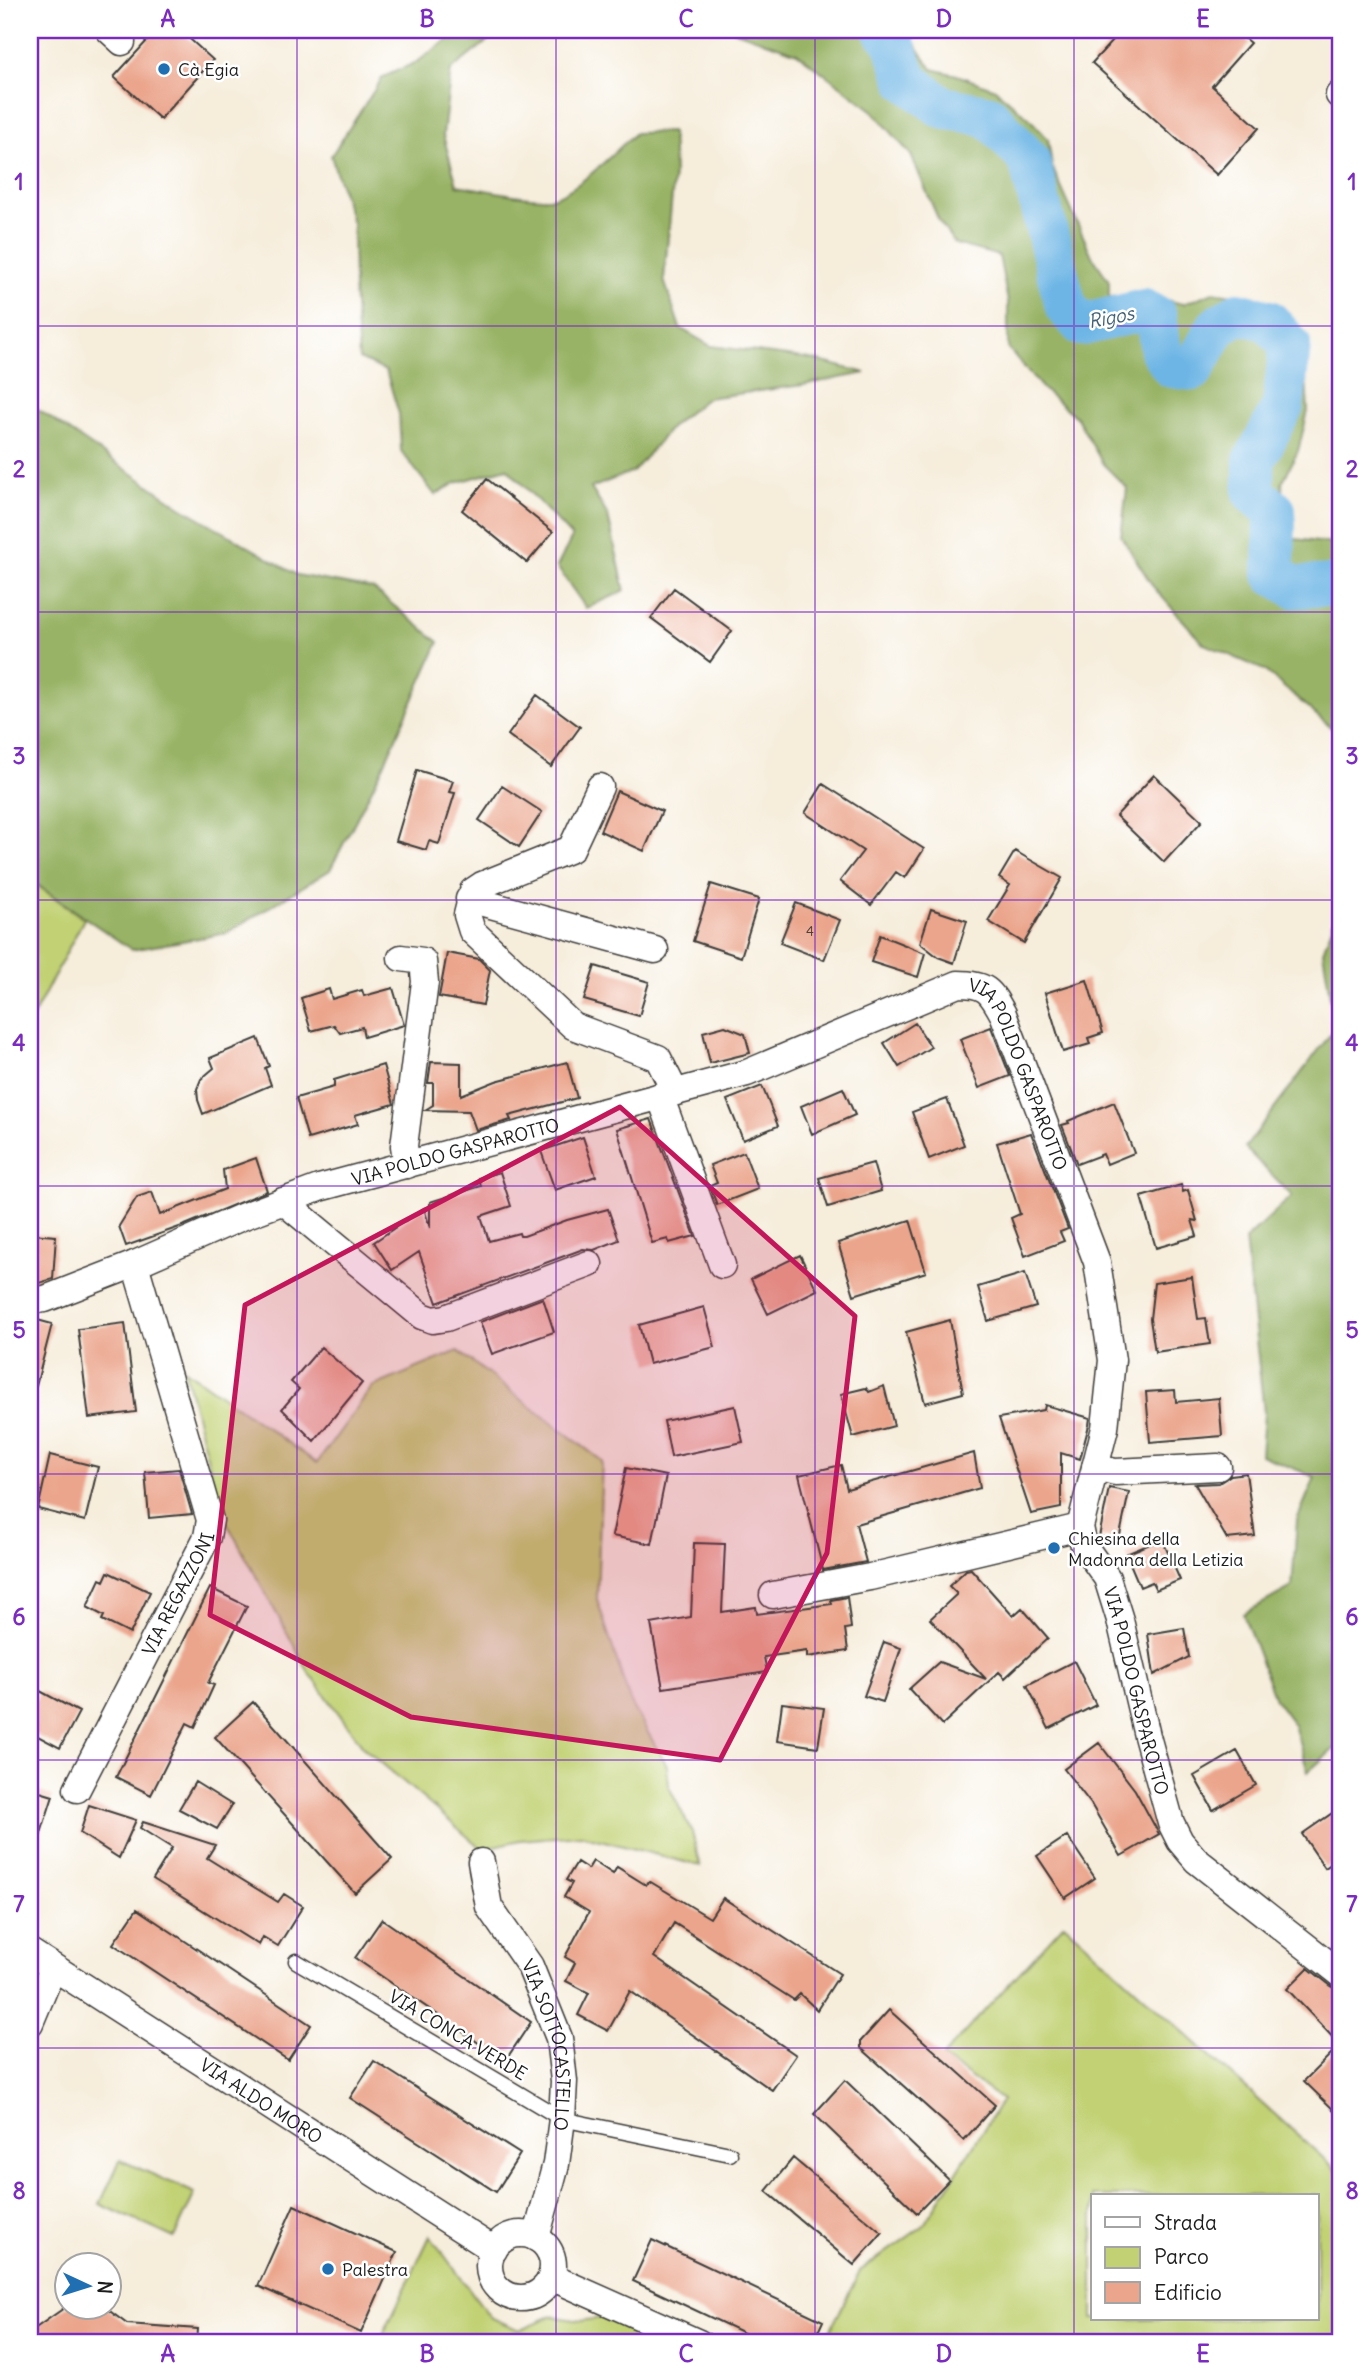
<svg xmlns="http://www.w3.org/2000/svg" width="1371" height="2373" viewBox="0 0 1371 2373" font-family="Delius,sans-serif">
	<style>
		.green { fill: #c1d173; stroke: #6e7648; stroke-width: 2; fill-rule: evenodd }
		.forest { fill: #98b365; stroke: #5a6840; stroke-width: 2 }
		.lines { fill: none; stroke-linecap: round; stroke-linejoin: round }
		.river { stroke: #6db5e5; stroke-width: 42 }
		.building { fill: #eba58c }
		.lane-casing { stroke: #3d3b39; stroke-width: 17 }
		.street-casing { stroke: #3d3b39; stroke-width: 29 }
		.lane { stroke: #fff; stroke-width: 14 }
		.street { stroke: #fff; stroke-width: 26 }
		.marked { fill: #c2185b; fill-opacity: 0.2; stroke: #c2185b; stroke-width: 5; stroke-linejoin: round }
		.grid { fill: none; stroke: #7b2cbf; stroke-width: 2; stroke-opacity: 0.55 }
		.poi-dot { fill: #1f6fb2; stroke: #fff; stroke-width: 2.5 }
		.labels { text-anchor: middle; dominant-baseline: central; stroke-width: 5; stroke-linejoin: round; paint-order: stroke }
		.number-label { font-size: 14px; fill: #503e38 }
		.poi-label { font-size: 18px; fill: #1c1c1c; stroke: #fff; text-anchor: start }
		.street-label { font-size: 18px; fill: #1c1c1c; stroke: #fff }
		.water-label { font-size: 19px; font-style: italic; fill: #406176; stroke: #fff }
		.neatline { fill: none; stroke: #7b2cbf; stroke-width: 2.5 }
		.grid-label { font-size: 23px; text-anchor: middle; font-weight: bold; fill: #7b2cbf }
	</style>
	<rect width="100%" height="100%" fill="#fff"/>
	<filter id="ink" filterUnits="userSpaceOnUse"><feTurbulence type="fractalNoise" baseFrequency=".0143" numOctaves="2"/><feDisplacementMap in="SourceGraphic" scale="14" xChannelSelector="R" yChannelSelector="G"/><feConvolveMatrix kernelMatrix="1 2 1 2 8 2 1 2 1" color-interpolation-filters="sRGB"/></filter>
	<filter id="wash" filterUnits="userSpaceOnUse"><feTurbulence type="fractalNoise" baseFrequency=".00686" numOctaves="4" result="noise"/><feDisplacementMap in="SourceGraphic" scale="28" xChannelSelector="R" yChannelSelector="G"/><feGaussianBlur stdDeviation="1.57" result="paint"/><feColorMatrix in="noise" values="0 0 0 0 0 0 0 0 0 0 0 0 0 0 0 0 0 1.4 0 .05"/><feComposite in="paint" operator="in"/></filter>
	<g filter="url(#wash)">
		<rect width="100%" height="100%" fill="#f6eddb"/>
		<path class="green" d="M30 880 84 919 30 1022Z
			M458 1351 602 1461 597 1599 630 1701 667 1766 669 1787 692 1832 700 1866 581 1835 520 1840 482 1849 364 1748 308 1671 222 1514 184 1369 317 1463 372 1387Z
			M1064 1924 1341 2174V2343H824L860 2271 923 2226 1002 2100 942 2057ZM1317 2196V2319H1093V2196Z
			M120 2160 195 2193 174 2238 100 2204Z
			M430 2236 490 2317 519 2330 551 2316 581 2321 619 2315 677 2343H379Z"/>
		<path class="forest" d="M461 30H502L451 70 443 135 457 185C482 189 525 199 549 198 573 196 617 150 635 133L672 132 674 174 664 280 680 328 711 346 811 359 866 373 803 385 707 398 672 426 634 471 591 488 608 516 625 591 586 608 557 567 572 537 507 468 456 483 435 495 401 451 399 414 386 371 359 359 354 292 353 225 331 156 383 77 417 62Z
			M733 30H906L932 69 957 75 995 89 1028 117 1048 139 1052 167 1092 256 1109 281V297L1127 296 1140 303 1158 298 1183 304 1213 292 1247 297 1304 346 1308 411 1298 451 1282 483 1289 538 1341 545V736L1264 670 1204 644 1154 588 1121 536 1127 488 1103 464 1077 418 1043 389 1008 348V302L999 256 955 244 939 221 911 155 872 110 797 53Z
			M30 404 181 507 297 575 373 589 439 642 382 769 330 870 227 933 132 950 30 880Z
			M1341 902V1747L1334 1749 1308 1772 1294 1725 1275 1699 1243 1614 1292 1587 1297 1520 1315 1477 1261 1455 1264 1413 1245 1240 1292 1196 1245 1148 1335 1028 1323 951Z"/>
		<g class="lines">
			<path class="river" d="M884 30 893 40 907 80 942 107 989 116 1029 160 1066 307 1082 325 1144 310 1156 316 1161 351 1172 367 1193 370 1217 327 1238 313 1269 321 1290 345 1283 406 1254 461V493L1275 511 1274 574 1294 587 1341 585"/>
		</g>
		<g id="blocks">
			<path class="building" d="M157 30H180L213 60 160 119 114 77Z
				M1122 30H1235L1250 43 1212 86 1259 128 1217 175 1092 63Z
				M487 479 553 532 527 563 462 510Z
				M674 588 732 631 710 662 651 618Z
				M537 695 580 727 551 767 508 735Z
				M417 770 453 781 449 792 455 793 439 844 429 841 426 850 396 841Z
				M1154 775 1202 821 1164 862 1116 816Z
				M823 784 924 849 905 878 896 872 871 905 840 881 863 851 805 813Z
				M502 786 542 812 519 847 479 820Z
				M617 791 662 811 644 851 600 831Z
				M1015 851 1062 878 1024 943 988 921 1010 885 999 878Z
				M711 884 759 899 741 957 693 941Z
				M796 903 840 920 824 960 780 943Z
				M931 909 967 921 954 963 938 957 920 943Z
				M880 935 925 953 918 977 871 962Z
				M447 953 479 959 490 970 483 1005 439 997Z
				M595 966 649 982 639 1016 584 1000Z
				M1087 980 1103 1033 1088 1038 1090 1044 1063 1052 1045 993Z
				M393 988 404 1025 364 1037 362 1027 340 1033 334 1025 311 1031 301 998 329 989 332 999 362 990 364 996Z
				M915 1023 931 1047 899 1067 884 1043Z
				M725 1026 745 1034 750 1053 710 1063 703 1032Z
				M991 1027 1010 1076 979 1088 960 1039Z
				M258 1038 269 1066 265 1068 271 1085 203 1114 198 1100 197 1089 201 1079 214 1068 210 1058Z
				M431 1062 461 1063V1095L496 1081 567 1062 577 1098 509 1116 511 1120 476 1130 469 1111 425 1110 433 1105V1083H428Z
				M383 1065 394 1104 355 1115 358 1124 308 1139 296 1098 334 1087V1080Z
				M762 1086 778 1126 743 1140 727 1100Z
				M843 1088 855 1115 812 1134 801 1106Z
				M947 1099 964 1145 929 1159 912 1112Z
				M1114 1102 1134 1153 1107 1164 1103 1154 1077 1164 1062 1125 1069 1123 1068 1121Z
				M651 1119 695 1236 669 1243 668 1239 652 1243 617 1129Z
				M1031 1133 1068 1229 1060 1232 1064 1241 1025 1256 1011 1218 1020 1214 997 1143Z
				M583 1137 596 1176 555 1190 541 1151Z
				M744 1152 758 1189 717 1205 710 1186 717 1183 710 1165Z
				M256 1158 267 1191 185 1225 126 1246 119 1226 137 1197 152 1192 160 1215 225 1189 223 1170Z
				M873 1163 881 1191 828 1207 819 1178Z
				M500 1172 511 1206 481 1216 489 1241 519 1233 520 1236H524L567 1220 608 1209 619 1240 594 1250 583 1249 437 1303 419 1252 392 1270 374 1242 424 1208 430 1228V1202L481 1186 479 1178Z
				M1181 1185 1183 1192 1188 1190 1197 1221 1192 1220 1197 1236 1156 1248 1141 1197Z
				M910 1220 926 1272 854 1295 838 1243Z
				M30 1234 56 1236 53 1279 32 1285H30Z
				M800 1255 817 1290 768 1314 751 1279Z
				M1025 1273 1036 1307 988 1321 978 1287Z
				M1192 1277 1198 1319 1206 1318 1210 1344 1155 1352 1150 1319 1154 1283Z
				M543 1298 554 1332 492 1354 480 1322Z
				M704 1307 715 1347 649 1364 639 1325Z
				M30 1318 52 1324 36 1386 30 1385Z
				M950 1320 963 1393 925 1403 906 1332Z
				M125 1323 136 1412 89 1418 78 1329Z
				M321 1347 362 1383 314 1441 282 1409 299 1389 291 1382Z
				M884 1386 894 1426 853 1437 841 1394 866 1388 869 1392Z
				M1175 1390 1176 1402 1219 1398 1222 1436 1150 1442 1146 1392Z
				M1045 1405 1090 1418 1089 1425 1080 1459 1061 1453V1508L1031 1514 999 1418 1044 1410Z
				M735 1406 743 1442 671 1457 664 1421Z
				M974 1453 980 1488 856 1524 866 1562 823 1570 799 1475 841 1465 847 1489Z
				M50 1455 98 1467 85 1521 38 1509Z
				M626 1468 666 1476 652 1544 612 1536Z
				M179 1469 192 1514 149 1518 145 1472Z
				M1246 1473 1255 1536 1227 1539 1195 1484 1219 1483 1231 1475Z
				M1109 1488 1129 1492 1119 1540 1099 1537Z
				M1162 1539 1180 1580 1156 1590 1152 1582 1140 1587 1126 1554Z
				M694 1543 725 1544 722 1612 756 1607 757 1614 832 1604 831 1600 847 1597 851 1628 845 1629 848 1651 807 1657V1651L764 1657 767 1672 663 1688 651 1624 691 1617Z
				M971 1569 1013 1616 1022 1608 1048 1638 1005 1678 999 1672 942 1725 909 1689 939 1662 986 1679 930 1619 957 1594 949 1586 966 1570Z
				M108 1572 150 1592 130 1634 102 1620 104 1616 87 1607 100 1579 104 1581Z
				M210 1588 247 1606 208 1683 214 1685 195 1727 187 1723 151 1795 116 1777Z
				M1184 1628 1189 1657 1154 1675 1148 1634Z
				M884 1642 901 1648 883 1702 864 1696Z
				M1074 1661 1096 1705 1049 1729 1027 1685Z
				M40 1691 79 1712 60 1748 30 1732V1711Z
				M253 1702 392 1859 355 1893 215 1737Z
				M782 1703 824 1708 818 1747 777 1741Z
				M1099 1743 1135 1790 1159 1834 1121 1856 1091 1804 1064 1769Z
				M1237 1751 1256 1785 1213 1810 1194 1776Z
				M195 1782 232 1805 217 1829 179 1809Z
				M30 1789 53 1796 34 1855H30Z
				M89 1805 136 1820 119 1858 80 1833Z
				M1341 1807V1857L1325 1868 1302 1834Z
				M143 1822 215 1845 207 1858 278 1902 284 1894 303 1906 278 1946 263 1937 259 1945 153 1879 172 1848 140 1828Z
				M1067 1836 1095 1878 1065 1898 1037 1856Z
				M593 1861 613 1874 617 1867 646 1885 649 1881 710 1918 723 1898 840 1974 817 2010 800 1994 794 2000 674 1923 654 1957 796 2055 772 2090 630 1991 608 2031 578 2015 589 1993 566 1981 575 1963 565 1957 589 1912 564 1897 572 1883 566 1880 577 1862 588 1869Z
				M137 1909 311 2025 288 2060 113 1944Z
				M382 1919 531 2022 505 2061 355 1958Z
				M1308 1968 1331 1986 1341 1991V2117L1304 2081 1340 2045 1287 1989Z
				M889 2010 995 2105 964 2140 861 2048V2041Z
				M374 2061 520 2154 496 2192 350 2098Z
				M845 2080 949 2180 917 2213 814 2114Z
				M793 2158 882 2233 854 2265 766 2191Z
				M294 2205 397 2252 361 2333 258 2286Z
				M652 2240 823 2321 813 2343H765L633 2281Z
				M67 2306H103L127 2324 198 2329 197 2343H30V2332Z"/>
		</g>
	</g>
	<g filter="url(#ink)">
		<use href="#blocks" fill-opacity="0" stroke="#3d3b39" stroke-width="2"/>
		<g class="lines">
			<defs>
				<path id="lane" d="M296 1961 562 2119 730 2154"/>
				<g id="street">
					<path d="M109 30 122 42"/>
					<path d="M1339 95 1341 93"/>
					<path d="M600 787 571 849 482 885 473 891 467 915 472 931 573 1026 658 1058 675 1092"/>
					<path d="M469 899 655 950"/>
					<path d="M401 958 423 961 425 982 404 1146 407 1165"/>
					<path d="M660 1096 722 1265"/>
					<path d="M283 1201 422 1316 433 1320 446 1318 589 1264"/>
					<path id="s1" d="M30 1301 45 1299 135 1264 244 1216 319 1188 747 1073 958 984C986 984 990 990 1003 1014L1097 1262 1112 1360 1105 1428 1080 1527 1084 1546 1107 1578 1120 1620 1147 1736 1171 1823 1180 1841 1196 1860 1341 1974"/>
					<path d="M1095 1467 1115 1472 1218 1467"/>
					<path d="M773 1595 870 1577 1080 1527"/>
					<path id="s2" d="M77 1789 207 1537 210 1520 135 1264"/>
					<path id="s3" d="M481 1862 489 1907 530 1966 559 2038 564 2081 562 2119 556 2164 536 2238"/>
					<path id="s4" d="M30 1952 494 2250"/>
					<path d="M30 2023 53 1968"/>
					<circle cx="521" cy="2266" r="32"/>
					<path d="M551 2277 699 2343"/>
				</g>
			</defs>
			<use href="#lane" class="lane-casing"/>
			<use href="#street" class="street-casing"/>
			<use href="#lane" class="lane"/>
			<use href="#street" class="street"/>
		</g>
	</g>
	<path class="marked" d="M620 1107 855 1316 827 1553 720 1760 411 1717 210 1615 245 1305Z"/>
	<path class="grid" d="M297 30V2343M556 30V2343M815 30V2343M1074 30V2343M30 326H1341M30 612H1341M30 900H1341M30 1186H1341M30 1474H1341M30 1760H1341M30 2048H1341"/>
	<g class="poi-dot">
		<circle cx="164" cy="69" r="7"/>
		<circle cx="1054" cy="1548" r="7"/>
		<circle cx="328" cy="2269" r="7"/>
	</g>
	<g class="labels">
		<g class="number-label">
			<text x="810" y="931">4</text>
		</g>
		<g class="poi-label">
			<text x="178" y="69">Cà Egia</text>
			<text x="1068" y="1538">Chiesina della<tspan x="1068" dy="21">Madonna della Letizia</tspan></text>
			<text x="342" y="2269">Palestra</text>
		</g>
		<g class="street-label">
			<text stroke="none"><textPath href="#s1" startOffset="1101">VIA POLDO GASPAROTTO</textPath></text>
			<text stroke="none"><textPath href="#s1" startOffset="452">VIA POLDO GASPAROTTO</textPath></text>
			<text stroke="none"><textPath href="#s2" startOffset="220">VIA REGAZZONI</textPath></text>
			<text stroke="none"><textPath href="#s1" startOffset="1752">VIA POLDO GASPAROTTO</textPath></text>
			<text transform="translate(458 2035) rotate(31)">VIA CONCA VERDE</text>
			<text stroke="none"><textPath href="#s3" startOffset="200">VIA SOTTOCASTELLO</textPath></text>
			<text stroke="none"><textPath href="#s4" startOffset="275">VIA ALDO MORO</textPath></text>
		</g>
		<g class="water-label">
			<text transform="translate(1111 317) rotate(-11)">Rigos</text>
		</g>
	</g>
	<rect width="1371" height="2373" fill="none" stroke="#fff" stroke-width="77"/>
	<rect x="1091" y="2194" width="228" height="126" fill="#ffffff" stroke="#a4a4a4" stroke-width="2"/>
	<rect x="1105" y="2217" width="35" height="10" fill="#ffffff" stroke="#a4a4a4" stroke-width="2"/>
	<text x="1154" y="2230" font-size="21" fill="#1c1c1c">Strada</text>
	<rect x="1105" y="2247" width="35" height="21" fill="#c1d173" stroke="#a4a4a4" stroke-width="2"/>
	<text x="1154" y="2264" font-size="21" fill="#1c1c1c">Parco</text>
	<rect x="1105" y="2282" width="35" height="21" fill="#eba58c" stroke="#a4a4a4" stroke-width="2"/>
	<text x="1154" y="2300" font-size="21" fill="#1c1c1c">Edificio</text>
	<g transform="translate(88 2286) rotate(94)"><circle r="33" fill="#ffffff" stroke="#a4a4a4" stroke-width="2"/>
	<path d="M0-5L12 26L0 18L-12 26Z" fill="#1f6fb2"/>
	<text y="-10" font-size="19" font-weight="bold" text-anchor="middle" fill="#1c1c1c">N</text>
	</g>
	<rect x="38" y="38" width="1294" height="2296" class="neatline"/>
	<g class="grid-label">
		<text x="168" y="27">A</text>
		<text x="427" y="27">B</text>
		<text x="686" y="27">C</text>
		<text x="944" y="27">D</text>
		<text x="1203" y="27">E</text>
		<text x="19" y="190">1</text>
		<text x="1352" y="190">1</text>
		<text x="19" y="477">2</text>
		<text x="1352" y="477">2</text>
		<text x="19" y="764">3</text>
		<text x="1352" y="764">3</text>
		<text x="19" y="1051">4</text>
		<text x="1352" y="1051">4</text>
		<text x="19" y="1338">5</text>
		<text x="1352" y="1338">5</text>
		<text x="19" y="1625">6</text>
		<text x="1352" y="1625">6</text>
		<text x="19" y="1912">7</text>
		<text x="1352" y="1912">7</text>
		<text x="19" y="2199">8</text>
		<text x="1352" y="2199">8</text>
		<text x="168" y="2362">A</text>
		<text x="427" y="2362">B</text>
		<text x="686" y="2362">C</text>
		<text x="944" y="2362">D</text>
		<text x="1203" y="2362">E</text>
	</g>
</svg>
